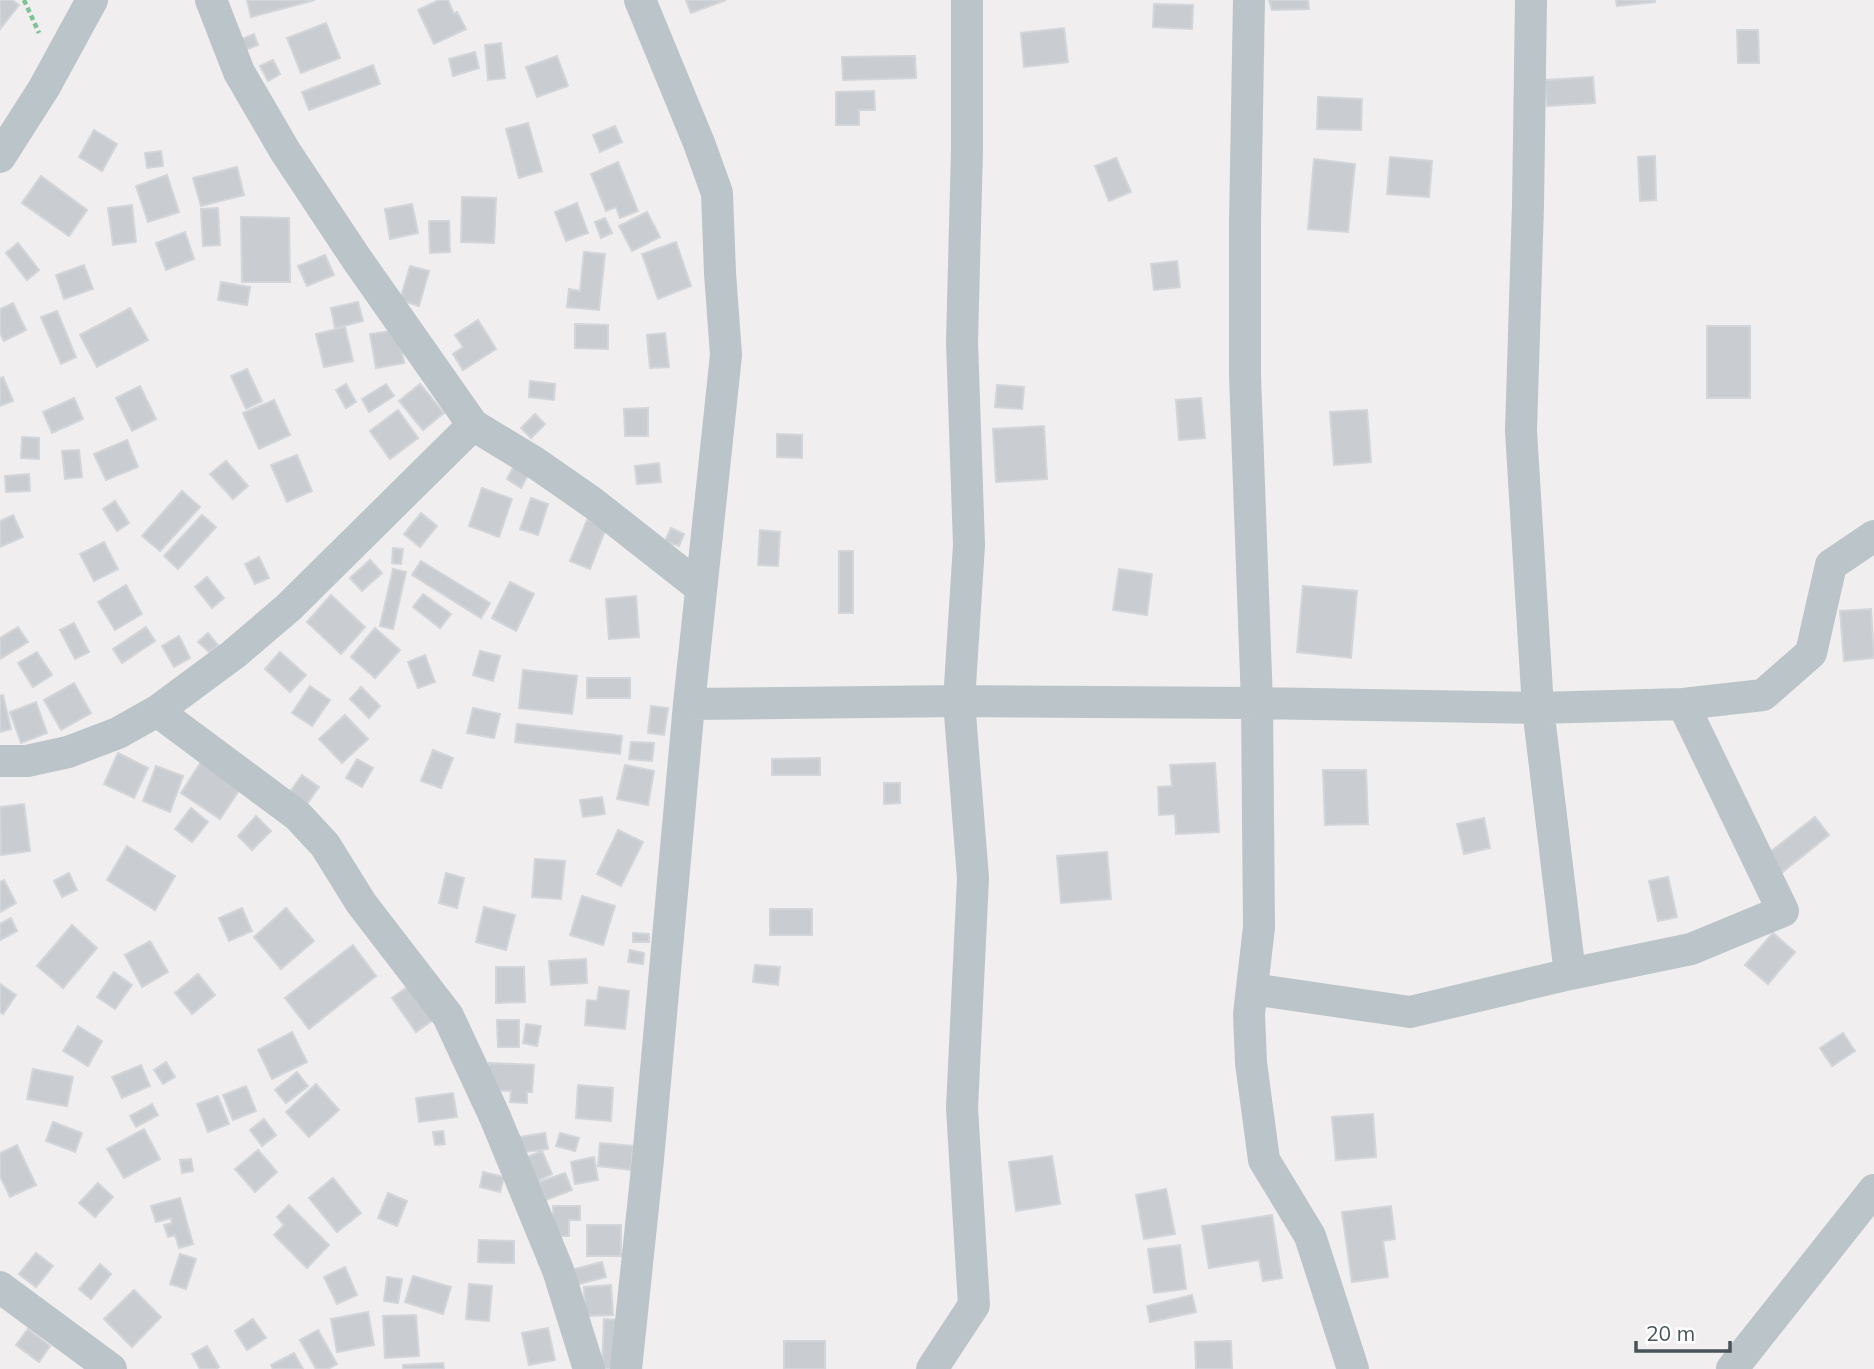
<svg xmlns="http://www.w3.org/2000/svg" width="1874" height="1369" viewBox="0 0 1874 1369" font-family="Mulish,sans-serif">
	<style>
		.building { fill: #c9ccd0; stroke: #d2d5d9; stroke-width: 2 }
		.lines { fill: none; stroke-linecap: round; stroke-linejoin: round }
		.path { stroke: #7dc395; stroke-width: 4.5; stroke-dasharray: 5 3.5; stroke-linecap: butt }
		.minor { stroke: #bbc4c9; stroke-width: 32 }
	</style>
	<rect width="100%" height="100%" fill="#f0eeee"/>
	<path class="building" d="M0 0H12L19 5 0 29Z
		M247 0H315L251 17Z
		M439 0H448L454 14 457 12 466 29 434 44 418 10Z
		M686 0H726L691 13Z
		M1269 0H1308L1309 9 1272 10Z
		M1616 0H1655V2L1617 6Z
		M1154 4 1193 5 1192 29 1153 27Z
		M326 23 340 58 301 73 287 38Z
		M1064 28 1068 62 1024 67 1021 33Z
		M1737 30H1758L1759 63H1738Z
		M254 34 258 45 245 50 240 40Z
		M501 43 505 78 488 80 485 45Z
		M475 52 479 68 453 76 449 59Z
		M557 56 568 86 537 97 526 67Z
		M915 56 916 78 843 80 842 57Z
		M273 60 280 74 268 81 260 66Z
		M373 65 380 84 309 110 302 92Z
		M1593 77 1595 103 1547 106 1545 80Z
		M874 91 875 110H859V125H836V92Z
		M1318 97 1362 99 1361 130 1317 129Z
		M528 123 542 171 519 178 506 129Z
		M615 126 622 142 600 152 593 135Z
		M94 130 117 144 102 171 79 157Z
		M161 151 163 166 147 168 145 153Z
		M1655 156 1656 200 1640 201 1638 157Z
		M1390 157 1432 161 1429 197 1387 194Z
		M1116 158 1131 192 1109 201 1095 166Z
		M1314 159 1355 164 1348 232 1308 229Z
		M618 162 638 211 620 218 616 207 606 211 591 174Z
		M237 167 244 195 201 206 193 178Z
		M167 175 179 212 148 222 136 186Z
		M41 176 87 210 69 236 22 203Z
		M462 197 496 198 494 243 461 242Z
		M577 203 588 233 566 241 555 212Z
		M412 204 418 233 390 239 385 209Z
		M132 205 136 242 113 245 108 208Z
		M218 208 220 245 203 246 201 209Z
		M647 212 660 237 632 251 619 226Z
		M241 217 289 218 290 282H242Z
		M605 218 612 233 601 238 595 222Z
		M429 221H449L450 252 430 253Z
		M185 232 194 259 166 270 156 243Z
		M676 242 691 286 658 299 642 254Z
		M18 243 39 270 27 280 6 253Z
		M584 252 605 254 599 310 567 307 569 289 580 291Z
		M325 255 334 275 307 286 298 266Z
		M1177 261 1180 287 1154 290 1151 264Z
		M84 265 93 289 64 299 56 275Z
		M410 266 429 271 419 306 400 300Z
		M221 282 250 287 247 305 218 300Z
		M358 302 363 321 335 328 331 308Z
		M13 303 26 330 4 341 0 333V309Z
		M130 308 148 340 97 367 80 335Z
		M57 311 76 357 61 364 41 317Z
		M478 320 496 349 463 370 453 354 463 347 455 335Z
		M575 324 608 325V349L575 348Z
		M1707 326H1750V398H1707Z
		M345 327 353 361 324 367 316 334Z
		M398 330 404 363 376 368 370 334Z
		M665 333 669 367 650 368 647 335Z
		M247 369 262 401 246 409 231 376Z
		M3 377 13 401 0 406V378Z
		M530 381 555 384 554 400 529 397Z
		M346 384 356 402 346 408 336 390Z
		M386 384 394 396 369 412 362 399Z
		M420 384 444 413 423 430 399 401Z
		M997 385 1024 387 1022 409 995 407Z
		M140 386 156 419 132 431 116 398Z
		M74 398 83 419 52 433 43 412Z
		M1201 398 1205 438 1179 440 1176 400Z
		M274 400 290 435 259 449 243 413Z
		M648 408V436H625L624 409Z
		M398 410 418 438 390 459 370 431Z
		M1367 410 1371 462 1334 465 1330 412Z
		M535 414 545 424 531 438 521 428Z
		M1044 426 1047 479 996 482 993 429Z
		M777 434 802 435V458L777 457Z
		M22 437 39 438V459L21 458Z
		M127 440 138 467 106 480 94 454Z
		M79 450 82 477 65 479 62 451Z
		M297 455 312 491 287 502 271 465Z
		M226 461 248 486 233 499 210 474Z
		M659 463 661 482 637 484 635 466Z
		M515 464 529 473 521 488 507 479Z
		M29 474 30 491 6 492 5 476Z
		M482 488 512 499 499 537 469 526Z
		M182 491 200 507 160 551 142 536Z
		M531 498 548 504 538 535 520 529Z
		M115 501 129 523 117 531 103 509Z
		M421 513 437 526 420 547 404 534Z
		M13 515 23 537 0 547V521Z
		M202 515 216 527 178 569 164 556Z
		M587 520 606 528 590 569 570 561Z
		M671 528 684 534 679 546 665 541Z
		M760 530 780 532 778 566 758 565Z
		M104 542 118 569 94 581 80 554Z
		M393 548 403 549 401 564 392 563Z
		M839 551H853V613H839Z
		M259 557 269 578 255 584 245 564Z
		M370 560 382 573 362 591 350 578Z
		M421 561 490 603 481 618 412 575Z
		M393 569 406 572 393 629 380 626Z
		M1119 569 1152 574 1147 615 1113 610Z
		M207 577 224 598 212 608 195 587Z
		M510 582 534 594 516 631 492 618Z
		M126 585 142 614 115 630 98 602Z
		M1303 586 1357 591 1351 658 1297 652Z
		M423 594 451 614 440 628 413 607Z
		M331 595 365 627 341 654 307 622Z
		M636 596 639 637 609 639 606 599Z
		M1871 609 1874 658 1844 661 1840 611Z
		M74 623 89 652 75 659 60 630Z
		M18 627 28 642 0 659V638Z
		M146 627 155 641 122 663 113 649Z
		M375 628 400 650 375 678 351 657Z
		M208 633 218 645 209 652 198 642Z
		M179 636 190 658 174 667 162 646Z
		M480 651 500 656 493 681 473 675Z
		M37 652 52 675 33 687 18 663Z
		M280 652 306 675 290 692 265 669Z
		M425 655 435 682 418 688 408 662Z
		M523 670 577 676 572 714 519 708Z
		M587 678H630V698H587Z
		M74 683 91 713 61 730 44 700Z
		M310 686 330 700 312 726 292 713Z
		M361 687 380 706 369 718 350 699Z
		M3 695 11 729 0 732V696Z
		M36 702 47 733 21 743 10 712Z
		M651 706 668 708 664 735 648 733Z
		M473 708 500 714 494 738 467 733Z
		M345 715 368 739 342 763 319 739Z
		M517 724 622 736 620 754 515 742Z
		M631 742 654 743 652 761 629 759Z
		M433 750 453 758 441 788 421 781Z
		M118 753 148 768 134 798 104 784Z
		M820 758V775H772V759Z
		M203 759 242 786 220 819 181 793Z
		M357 759 373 768 362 787 346 778Z
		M1215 763 1219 832 1176 834 1175 814 1159 815 1158 787 1172 786 1170 765Z
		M625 765 654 771 648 805 617 799Z
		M156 766 183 776 170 812 143 801Z
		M1323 770H1366L1368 824 1325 825Z
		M302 775 319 787 304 808 288 795Z
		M884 783H900V803L884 804Z
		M602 797 605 814 583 817 580 800Z
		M24 804 30 851 1 855 0 807Z
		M191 808 208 822 192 842 175 829Z
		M256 816 271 831 252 850 238 836Z
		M1815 817 1829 835 1780 874 1766 855Z
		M1484 818 1490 848 1464 854 1457 824Z
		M618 830 643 842 621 886 597 874Z
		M127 846 175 876 155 910 107 880Z
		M1107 852 1111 899 1061 903 1057 856Z
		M535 859 565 861 561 899 532 897Z
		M69 873 77 890 62 897 54 881Z
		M446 873 464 878 457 908 439 903Z
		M1668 877 1677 917 1658 921 1649 881Z
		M4 880 16 903 0 912V882Z
		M582 896 615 906 603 945 570 935Z
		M484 907 515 915 506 950 476 942Z
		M242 908 252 931 229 941 219 918Z
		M286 908 314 941 281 969 254 937Z
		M770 909H812V935H770Z
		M11 918 17 931 0 940V924Z
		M72 925 97 948 63 988 37 966Z
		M633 933 649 934V942H633Z
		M1773 933 1795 952 1768 984 1745 965Z
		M150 941 168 972 142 987 125 955Z
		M353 945 376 976 309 1029 285 998Z
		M630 950 644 953 643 964 628 962Z
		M586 959 587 983 551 985 549 961Z
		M755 965 780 967 778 985 753 982Z
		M496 967H524L525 1002 496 1003Z
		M114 972 132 985 115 1009 97 997Z
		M198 974 215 995 192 1014 175 993Z
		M0 984 16 995 3 1014 0 1012Z
		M409 986 433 1020 416 1032 392 998Z
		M599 987 629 991 625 1029 585 1025 587 1000 597 1001Z
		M497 1020H519V1047H498Z
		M526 1024 541 1026 537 1046 523 1043Z
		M78 1026 102 1041 88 1066 63 1051Z
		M292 1032 307 1062 272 1079 258 1050Z
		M1843 1033 1855 1051 1832 1066 1820 1048Z
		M166 1062 175 1077 163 1084 154 1070Z
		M489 1063 534 1065 532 1092H527V1103L510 1102 511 1091 488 1090Z
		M141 1065 150 1086 122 1098 112 1077Z
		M33 1069 73 1077 67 1106 27 1099Z
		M297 1072 308 1086 286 1103 275 1090Z
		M316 1084 339 1110 309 1137 286 1112Z
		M578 1085 613 1088 611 1121 576 1118Z
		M246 1086 256 1111 233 1120 223 1095Z
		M453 1093 457 1117 419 1122 416 1098Z
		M218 1096 229 1124 208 1132 197 1104Z
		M152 1104 158 1115 136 1127 130 1116Z
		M1373 1114 1376 1157 1336 1160 1332 1117Z
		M264 1119 276 1135 262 1146 250 1130Z
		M53 1122 82 1133 75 1152 46 1141Z
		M144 1129 160 1159 124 1178 107 1149Z
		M443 1131 445 1144 435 1145 433 1132Z
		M545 1133 548 1149 517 1153 514 1138Z
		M560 1133 579 1138 575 1151 556 1146Z
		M600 1143 633 1146 631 1170 598 1166Z
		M17 1145 36 1185 10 1197 0 1176V1153Z
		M258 1150 277 1172 255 1192 235 1169Z
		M542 1151 552 1174 533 1183 522 1159Z
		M1052 1156 1060 1204 1016 1211 1009 1162Z
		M594 1157 598 1180 575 1184 571 1162Z
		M191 1159 193 1171 182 1173 180 1160Z
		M483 1172 504 1177 500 1192 480 1187Z
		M565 1173 572 1190 546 1200 539 1182Z
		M333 1178 361 1213 337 1232 309 1198Z
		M98 1183 113 1197 95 1217 79 1203Z
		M1166 1189 1175 1234 1144 1239 1136 1195Z
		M388 1193 407 1201 397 1226 378 1218Z
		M180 1198 193 1244 179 1248 175 1235 168 1237 164 1225 172 1223 171 1218 156 1222 151 1206Z
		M289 1205 329 1245 307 1268 274 1235 284 1225 277 1217Z
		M553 1206H580V1220H569V1236H553Z
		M1391 1206 1395 1239 1383 1241 1388 1277 1352 1282 1342 1212Z
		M1272 1215 1282 1278 1263 1281 1259 1260 1209 1268 1202 1226Z
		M587 1225H621V1256H587Z
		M479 1240 514 1241V1263L478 1262Z
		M1180 1245 1186 1289 1154 1293 1148 1249Z
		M36 1253 53 1266 36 1287 19 1274Z
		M180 1254 196 1259 186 1289 170 1284Z
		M602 1262 606 1277 575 1285 571 1270Z
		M100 1264 111 1274 91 1299 79 1289Z
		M345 1267 357 1295 337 1304 324 1277Z
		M413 1276 451 1287 443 1314 405 1302Z
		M387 1277 402 1279 398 1303 384 1301Z
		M469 1284 492 1286 489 1321 466 1319Z
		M611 1285 613 1315 585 1316 584 1287Z
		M134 1290 161 1317 132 1347 104 1319Z
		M1192 1295 1196 1312 1150 1322 1147 1306Z
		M368 1312 374 1345 337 1352 331 1319Z
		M416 1315 419 1356 385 1358 383 1316Z
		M253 1319 266 1338 247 1350 235 1331Z
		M604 1319 621 1320 619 1369H602Z
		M548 1328 555 1360 529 1365 522 1333Z
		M28 1329 50 1346 39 1362 16 1345Z
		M318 1330 337 1364 328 1369H316L300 1340Z
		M784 1341H825V1369H784Z
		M1231 1341 1232 1369H1196L1195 1342Z
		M207 1346 219 1367 216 1369H200L192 1354Z
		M294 1353 303 1369H273L271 1365Z
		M443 1363 444 1369H403V1365Z"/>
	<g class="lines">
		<path class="path" d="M24 0 39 33"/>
		<path class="minor" d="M211 0 239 72 285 151 356 258 473 425 534 462 593 503 701 588
			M1249 0 1245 222V375L1257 703 1259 927 1249 1014 1251 1063 1264 1160 1310 1236 1353 1369
			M1531 0 1528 205 1521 431 1538 708 1570 974
			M0 157 44 88 92 0
			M689 704 959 701 1257 703 1538 708 1683 704 1763 695 1811 653 1831 565 1874 536
			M157 711 298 816 325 845 361 903 448 1016 495 1117 558 1270 589 1369
			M0 761H27L68 752 118 733 157 711 234 654 289 607 473 425
			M1252 989 1410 1012 1570 974 1691 949 1783 911 1683 704
			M0 1287 111 1369
			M626 1369 648 1159 689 704 726 355 720 273 717 193 699 143 640 0
			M932 1369 974 1305 962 1108 973 878 959 701 969 545 962 342 967 149V0
			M1732 1369 1874 1190"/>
	</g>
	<path d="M1636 1341v10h94v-10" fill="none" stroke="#485459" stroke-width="3.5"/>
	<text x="1646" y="1341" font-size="21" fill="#485459" stroke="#ffffff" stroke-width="5" paint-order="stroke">20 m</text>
</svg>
